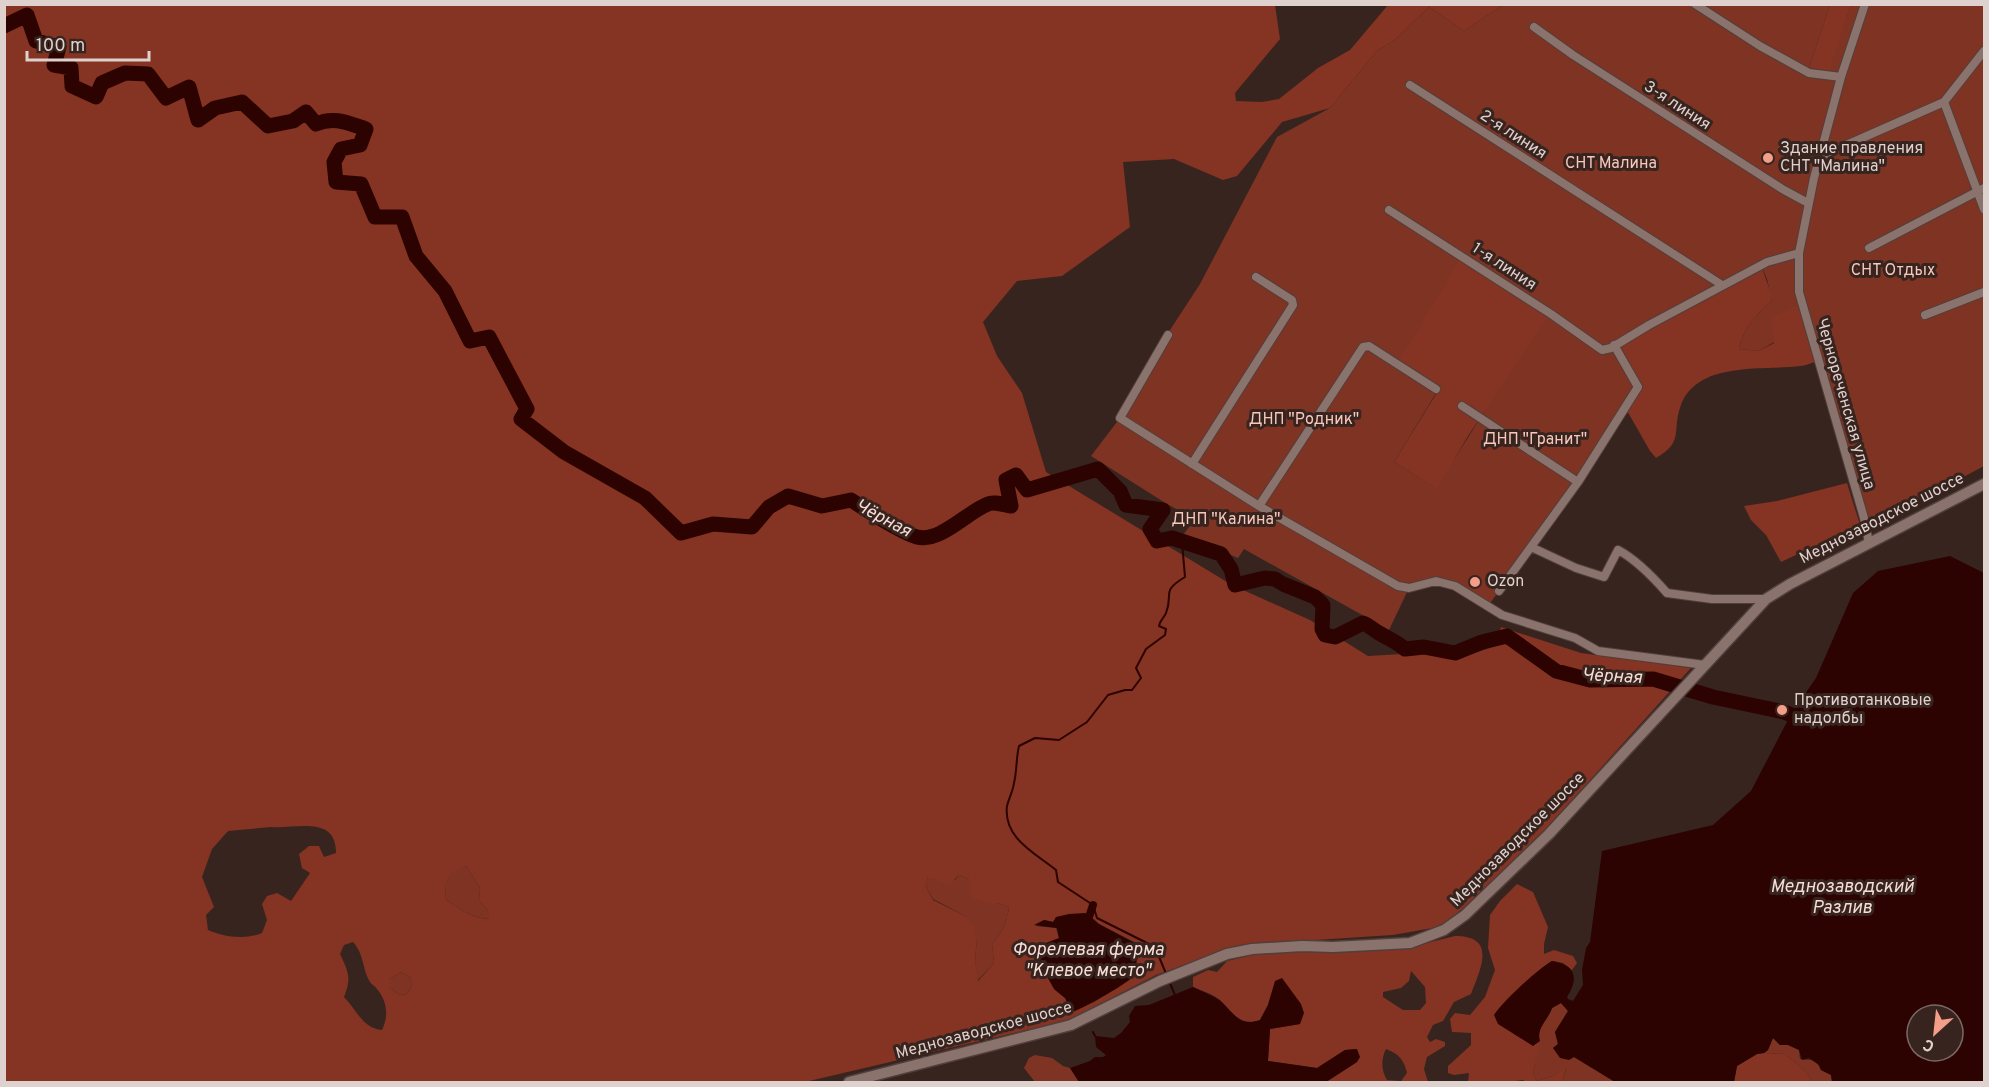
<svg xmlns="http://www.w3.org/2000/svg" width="1989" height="1087" viewBox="0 0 1989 1087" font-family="Overpass,sans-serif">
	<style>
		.green { fill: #7f3423; fill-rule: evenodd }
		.forest { fill: #853322; fill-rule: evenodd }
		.water { fill: #2c0300; fill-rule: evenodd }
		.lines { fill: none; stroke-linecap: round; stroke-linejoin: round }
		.stream { stroke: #2c0300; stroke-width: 2 }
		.canal { stroke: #2c0300; stroke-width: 8 }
		.river { stroke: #2c0300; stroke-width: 15 }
		.street-casing { stroke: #503f3c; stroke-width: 10 }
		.secondary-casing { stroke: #503f3c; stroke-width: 13 }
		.street { stroke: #8b736d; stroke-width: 8 }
		.secondary { stroke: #8b736d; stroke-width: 10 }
		.poi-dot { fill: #f49e89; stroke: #37241f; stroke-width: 2 }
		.labels { text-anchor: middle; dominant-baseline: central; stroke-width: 6; stroke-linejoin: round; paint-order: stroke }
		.street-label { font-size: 16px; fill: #dfd1ce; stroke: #37241f }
		.poi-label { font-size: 16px; fill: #dfd1ce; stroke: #37241f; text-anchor: start }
		.park-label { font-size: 16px; fill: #f9c8bc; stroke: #37241f }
		.water-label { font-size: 18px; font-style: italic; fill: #f6ddd7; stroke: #37241f }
	</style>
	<rect width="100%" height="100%" fill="#37241f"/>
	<path class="green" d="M1503 5H1830L1809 68 1828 71 1851 5H1984V466L1866 529 1803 307 1774 342 1759 351 1739 349C1744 327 1756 315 1772 301L1767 279 1761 265 1638 387 1578 482 1488 606 1436 581 1409 588 1389 630 1244 549 1238 558 1183 535 1195 519 1167 504 1091 456 1120 418 1170 330 1200 284 1277 137 1330 108 1377 51 1396 39 1429 7 1464 31ZM1438 390 1486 409 1436 488 1394 462Z
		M466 866 480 888 479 901 487 909 491 919C473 919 459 909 445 899L446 884 451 872Z
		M959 875 969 879 970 885 984 903H997L1009 907C1007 923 1002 932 992 944L994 963 977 981 975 960 977 939 965 916 933 899 926 887 928 876 936 880H955Z
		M401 972 410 977 412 986 407 994 400 995 390 988V979Z
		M1561 1003 1568 1011 1555 1032 1558 1044 1553 1048 1574 1057 1615 1082H1562L1566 1069 1553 1076 1537 1081 1533 1074C1537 1059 1535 1044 1540 1030 1543 1022 1549 1017 1552 1008Z
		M1773 1038 1780 1045H1788L1799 1050 1800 1059C1811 1061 1815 1057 1821 1070L1831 1075 1832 1082H1813L1802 1068 1785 1054 1764 1053 1768 1050Z
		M1035 1055 1052 1058 1063 1066 1070 1068 1079 1082H1035L1024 1068 1029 1058Z"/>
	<path class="forest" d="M5 5H1275L1280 39 1235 93 1236 101 1262 102 1279 99 1318 68 1350 50 1388 5H1503L1464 31 1429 7 1396 39 1377 51 1330 108 1282 122 1237 176 1223 180 1174 159 1123 162 1130 227 1062 276 1017 281 983 322 997 356 1022 393 1046 472 1232 585 1310 620 1368 656 1419 653 1456 659 1496 646 1501 627 1581 653 1691 668 1535 841 1444 926 1393 935 1240 945 1156 975 1069 1020 805 1082H5ZM271 827C297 829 336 815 336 853L324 857 319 846H309L299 854 302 868 310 873 291 901 277 893 267 896 262 904 267 920 262 933C246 940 223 937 208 930L206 915 214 907 202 877 212 849 228 831ZM466 866 480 888 479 901 487 909 490 919C473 919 459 909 445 899L446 884 451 873ZM959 875 969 879V896L984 903H997L1009 907C1007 923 1002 932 992 944L994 963 978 981 975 960 977 939 974 924 965 916 933 900 926 887 928 877 949 885ZM1094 919 1099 924 1138 944 1131 979 1094 1002 1072 1012 1065 998 1054 989 1059 938 1056 928 1036 926 1044 920 1054 922ZM353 942C365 956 362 969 370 982 372 985 375 986 377 989 387 1001 389 1016 382 1030 362 1028 357 1010 344 997 352 978 348 971 340 954L344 945ZM401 972 410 977 412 986 407 994 400 995 390 988V979Z
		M1830 5H1851L1829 71 1809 68Z
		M1461 257 1550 314 1468 436 1437 489 1394 462 1438 391 1398 363Z
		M1762 268 1771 293 1772 301C1756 315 1744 327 1739 349L1759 351 1774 343 1771 317 1797 305 1803 307 1819 361C1813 362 1808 365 1801 366 1763 371 1695 360 1680 408 1672 432 1684 442 1656 458L1650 451 1626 409 1637 387 1615 346Z
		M1847 483 1861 528 1851 529 1781 562 1766 535 1751 520 1744 506 1777 501Z
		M1517 884 1533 892 1548 927 1544 944V954L1554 950 1573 956 1577 963 1572 970 1563 963 1552 961 1543 967 1517 992 1514 1034 1533 1045 1540 1041 1533 1074 1537 1081 1553 1076 1566 1068 1562 1082H1525L1523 1080 1507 1082H1468L1469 1073 1454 1075 1448 1073V1066L1471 1045V1033L1452 1032 1450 1019 1455 1013 1470 1015 1485 997 1495 970 1488 948 1490 915 1500 901Z
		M1455 936C1497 936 1481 968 1471 994L1454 1002 1443 1021 1433 1025 1427 1037 1430 1042 1436 1039 1445 1042V1046L1427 1057 1424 1069 1428 1082H1326L1357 1062 1356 1049 1345 1050 1317 1068 1268 1061 1270 1029 1300 1024 1275 982 1268 1005 1260 1020C1240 1027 1232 1012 1220 1000 1213 994 1202 991 1193 987V977L1208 970 1217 972 1227 961 1252 955 1294 950 1330 953 1402 949ZM1411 971 1425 987 1426 1003 1420 1010H1403L1383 997V992L1401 988 1409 981ZM1386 1049C1399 1054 1404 1060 1407 1073L1401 1081 1387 1080C1381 1070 1381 1059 1386 1049Z
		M1764 1053 1785 1054 1802 1068 1813 1082H1734L1737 1066 1757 1054Z"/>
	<path class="water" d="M1950 556 1984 573V1082H1832L1831 1075 1821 1070 1819 1065 1809 1058 1802 1060 1799 1050 1788 1045H1780L1773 1038 1768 1050 1764 1053 1757 1054 1737 1066 1734 1082H1615L1574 1057 1569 1060 1560 1058 1553 1048 1558 1044 1555 1032 1568 1011 1561 1003 1552 1008C1548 1020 1536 1028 1540 1041L1533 1046 1498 1024 1494 1015C1503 1001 1538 969 1552 961 1576 965 1579 978 1567 997L1568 999 1573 1001 1583 985 1582 970 1586 948 1590 942 1602 851 1713 825 1751 791 1791 714 1816 678 1853 593 1878 571ZM1917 1015H1953V1051H1917Z
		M1085 913 1099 924 1138 945C1136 954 1138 965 1134 974 1131 983 1084 1007 1073 1012L1065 998 1054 989 1038 960 1041 945 1059 938 1057 928 1034 925 1044 920 1053 922 1056 917 1069 914Z
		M1282 978 1301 1004 1304 1013 1300 1024 1270 1029 1268 1061 1317 1068 1345 1050 1357 1049 1360 1057 1357 1062 1326 1082H1079L1070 1068 1090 1061 1095 1057H1103L1106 1055 1096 1047 1095 1036 1114 1038 1121 1033 1130 1022 1129 1016 1135 1006 1149 1005 1193 987C1201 991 1209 994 1216 998 1232 1007 1236 1029 1260 1020L1268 1005 1275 981Z"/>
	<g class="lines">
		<path class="stream" d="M1167 976 1155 947 1097 918 1093 905 1058 882 1056 870C1035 853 1003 838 1007 806 1009 798 1013 791 1014 783 1017 771 1016 758 1019 746L1035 738 1059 740 1087 722 1108 695 1125 690H1132L1141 678 1136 668 1146 649 1165 635 1166 629 1159 626C1160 620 1164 618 1166 613 1174 593 1160 592 1185 577L1182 542
			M1169 981 1175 995
			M1093 1032 1095 1036"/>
		<path class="canal" d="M1086 926 1093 905"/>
		<path class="river" d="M4 26 27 15 36 41 59 47 54 65 71 68 72 86 96 97 102 83 125 73 148 74 166 98 189 87 198 120 215 108 242 102 268 126 293 121 306 112 316 124C334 116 348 123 366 129L360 145 341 149 334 162 336 182 361 184 375 217H402L416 256 445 291 470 341 489 337 527 409 521 419 564 452 645 498 681 533 713 524 752 527 769 507 788 496 822 506 851 500C867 510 899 532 917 537 940 543 967 512 988 504 994 501 1004 505 1011 506L1006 480 1016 475 1027 490 1098 469 1120 491 1126 505 1163 510 1150 529 1157 541 1172 538 1221 554 1231 569 1235 585 1265 578 1275 579 1283 584 1315 597 1323 605 1322 629 1325 635 1335 637 1363 623C1369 625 1373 630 1379 633 1389 639 1397 642 1405 649L1424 647 1455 653 1482 642 1507 636 1556 671 1590 680 1653 679 1713 697 1784 712 1810 722"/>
		<defs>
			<path id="street" d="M1695 4 1760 46 1809 73 1841 77
				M1865 4 1841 77 1814 178 1799 253V292L1864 518 1869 543
				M1534 27 1573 55 1784 190 1808 203
				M1410 85 1722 285
				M1944 102 1984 209
				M1819 157 1944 102 1984 51
				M1389 210 1551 314 1602 350 1611 348 1649 325 1767 262 1799 253
				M1869 248 1984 188
				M1925 315 1984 292
				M1168 335 1120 418 1259 506 1398 586 1409 588 1436 581 1455 586 1502 615 1575 638 1598 651 1705 665
				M1462 406 1578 482
				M1192 464 1293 305 1292 300 1256 277
				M1259 506 1363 347 1369 346 1436 389
				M1531 547 1576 568 1604 577 1618 550C1637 560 1653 577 1667 593L1712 599H1766
				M1499 591 1578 482 1638 387 1614 345"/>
			<path id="secondary" d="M849 1082 1071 1025 1160 981 1227 954 1252 949 1302 946 1333 947 1410 943 1444 930 1465 915 1549 834 1766 599 1790 584 1984 484"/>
		</defs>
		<use href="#street" class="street-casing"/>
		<use href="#secondary" class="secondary-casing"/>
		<use href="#street" class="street"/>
		<use href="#secondary" class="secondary"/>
	</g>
	<g class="poi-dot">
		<circle cx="1768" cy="158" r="6"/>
		<circle cx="1475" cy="582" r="6"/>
		<circle cx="1782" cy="710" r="6"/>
	</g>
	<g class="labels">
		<g class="street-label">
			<text transform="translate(1677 106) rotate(33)">3-я линия</text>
			<text transform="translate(1513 135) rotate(33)">2-я линия</text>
			<text transform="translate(1504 267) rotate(33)">1-я линия</text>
			<text transform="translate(1845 404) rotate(74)">Чернореченская улица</text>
			<text transform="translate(1882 519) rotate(-27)">Меднозаводское шоссе</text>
			<text transform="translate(1518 840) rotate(-45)">Меднозаводское шоссе</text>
			<text transform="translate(984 1031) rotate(-15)">Меднозаводское шоссе</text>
		</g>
		<g class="poi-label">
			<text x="1780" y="149">Здание правления<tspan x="1780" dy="18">СНТ "Малина"</tspan></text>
			<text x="1487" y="582">Ozon</text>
			<text x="1794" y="701">Противотанковые<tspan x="1794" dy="18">надолбы</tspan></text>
		</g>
		<g class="park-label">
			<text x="1611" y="164">СНТ Малина</text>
			<text x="1893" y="271">СНТ Отдых</text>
			<text x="1304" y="420">ДНП "Родник"</text>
			<text x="1535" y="440">ДНП "Гранит"</text>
			<text x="1226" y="520">ДНП "Калина"</text>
		</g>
		<g class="water-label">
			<text transform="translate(883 519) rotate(28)">Чёрная</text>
			<text transform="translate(1612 677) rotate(3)">Чёрная</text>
			<text x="1842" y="887">Меднозаводский<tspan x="1842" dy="21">Разлив</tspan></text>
			<text x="1088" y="950">Форелевая ферма<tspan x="1088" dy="21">"Клевое место"</tspan></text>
		</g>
	</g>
	<rect width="1989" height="1087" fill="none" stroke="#dfd1ce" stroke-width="12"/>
	<g transform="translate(1935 1033) rotate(207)"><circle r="28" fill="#37241f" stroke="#7a6965" stroke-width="1.5"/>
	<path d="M0-4.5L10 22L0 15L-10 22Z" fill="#f49e89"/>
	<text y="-9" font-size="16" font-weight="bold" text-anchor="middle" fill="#dfd1ce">С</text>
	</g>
	<path d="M27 51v9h122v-9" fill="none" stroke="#dfd1ce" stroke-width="3"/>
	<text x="36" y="51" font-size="18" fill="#dfd1ce" stroke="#37241f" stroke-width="4.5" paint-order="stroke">100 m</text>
</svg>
